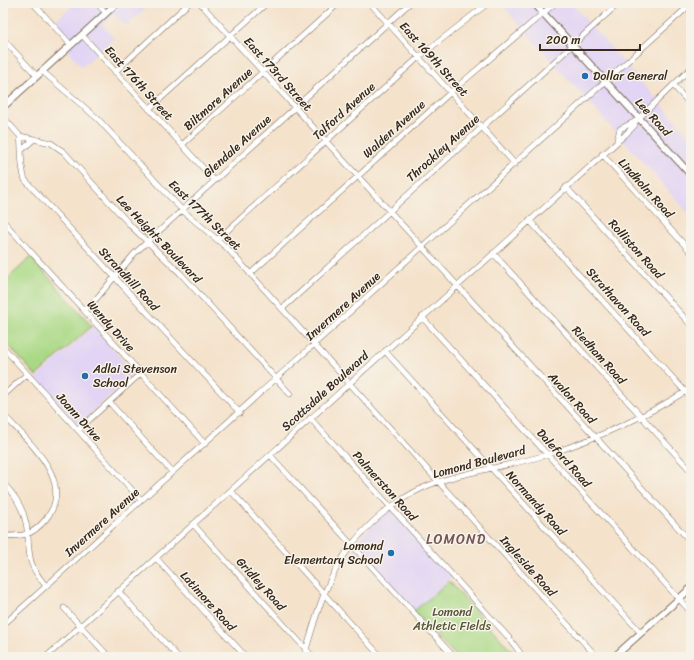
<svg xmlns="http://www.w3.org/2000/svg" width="694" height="660" viewBox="0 0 694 660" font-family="Sriracha,sans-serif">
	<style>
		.built { fill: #e1d4f4 }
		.green { fill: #aad986; stroke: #728252 }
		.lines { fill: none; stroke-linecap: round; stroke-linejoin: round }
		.minor-casing { stroke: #7c6a5b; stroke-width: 6 }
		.major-casing { stroke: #7c6a5b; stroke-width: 8 }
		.minor { stroke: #fff; stroke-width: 5 }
		.major { stroke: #fff; stroke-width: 6 }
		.poi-dot { fill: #1f6fb2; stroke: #f7f3e8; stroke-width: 1.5 }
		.labels { text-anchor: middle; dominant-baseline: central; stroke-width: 3; stroke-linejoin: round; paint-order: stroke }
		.street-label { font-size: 12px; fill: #3b2a1e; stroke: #f7f3e8 }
		.poi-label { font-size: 12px; fill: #3b2a1e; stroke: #f7f3e8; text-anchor: start }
		.park-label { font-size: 12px; fill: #575638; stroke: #f7f3e8 }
		.quarter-label { font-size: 14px; letter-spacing: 1px; fill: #76545b; stroke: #f7f3e8 }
	</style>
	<rect width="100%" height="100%" fill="#f7f3e8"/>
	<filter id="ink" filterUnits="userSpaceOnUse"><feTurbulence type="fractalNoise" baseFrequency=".025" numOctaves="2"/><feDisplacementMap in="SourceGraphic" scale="8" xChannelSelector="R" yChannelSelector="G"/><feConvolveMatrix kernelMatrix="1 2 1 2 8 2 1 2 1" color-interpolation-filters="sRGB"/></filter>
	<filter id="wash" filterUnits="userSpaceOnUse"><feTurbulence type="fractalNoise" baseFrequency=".012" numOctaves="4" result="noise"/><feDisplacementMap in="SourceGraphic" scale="16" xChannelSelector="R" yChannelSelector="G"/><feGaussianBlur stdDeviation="0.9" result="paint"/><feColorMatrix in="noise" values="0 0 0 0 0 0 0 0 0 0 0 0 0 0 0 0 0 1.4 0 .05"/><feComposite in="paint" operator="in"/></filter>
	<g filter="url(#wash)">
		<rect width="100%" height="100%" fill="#f4e2cb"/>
		<path class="built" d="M75 3H152L126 26 114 14 102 24 114 38 82 67 64 47 71 40 54 22Z
			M500 3H571L590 24 691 138V216Z
			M94 326 134 374 78 425 35 379Z
			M391 508 453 577 413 612 352 545Z"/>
		<path class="green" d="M31 257 92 326 36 376 3 339V283Z
			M449 581 517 657H457L413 612Z"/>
	</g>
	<g filter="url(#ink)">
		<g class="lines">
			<defs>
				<path id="minor" d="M33 3 71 45
					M97 3 106 13
					M200 3 691 542
					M370 3 515 164
					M82 35 214 180
					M3 39 37 76
					M42 71 97 118 182 210 227 248 597 657
					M115 72 189 3
					M673 85 691 105
					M149 109 267 3
					M3 117 20 136 51 143 64 152 131 226 180 273 290 394
					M20 136C22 150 20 166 25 180L240 413
					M617 140 620 129 636 121 691 68
					M182 145 339 3
					M22 150 34 139
					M602 154 691 252
					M566 187 691 325
					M529 220 691 398
					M3 221 205 444
					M218 239 419 57 488 3
					M493 253 691 471
					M250 274 451 92 555 3
					M282 309 619 3
					M84 310 96 299 135 253 410 3
					M422 317 691 612
					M3 347 141 500
					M385 351 641 633
					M3 396 27 374
					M109 402 172 472
					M3 414C27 441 77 481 46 519 32 536 24 536 3 536
					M310 418 510 639 523 657
					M78 430 140 374
					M270 455 454 657
					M3 483C13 493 23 508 26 523 32 553 23 559 46 586
					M231 491 381 657
					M193 524 313 657
					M689 540 691 510
					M156 558 246 657
					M118 591 178 657
					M64 608 109 657
					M3 625 691 4
					M46 657 625 135 635 125 634 122
					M304 657C316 615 326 577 354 542 375 516 406 493 437 482 473 470 512 466 549 454 598 438 647 416 691 388"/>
				<path id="major" d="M534 3 691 175
					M3 107 117 3
					M614 657 691 588"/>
			</defs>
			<use href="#minor" class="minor-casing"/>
			<use href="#major" class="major-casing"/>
			<use href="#minor" class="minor"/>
			<use href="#major" class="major"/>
		</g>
	</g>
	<g class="poi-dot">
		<circle cx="585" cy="76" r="4"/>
		<circle cx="85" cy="376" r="4"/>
		<circle cx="391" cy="553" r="4"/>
	</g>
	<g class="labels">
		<g class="street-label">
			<text transform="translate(434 59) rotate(48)">East 169th Street</text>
			<text transform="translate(278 74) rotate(48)">East 173rd Street</text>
			<text transform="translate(139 83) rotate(48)">East 176th Street</text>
			<text transform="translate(218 99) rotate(-42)">Biltmore Avenue</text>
			<text transform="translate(344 111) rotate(-42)">Talford Avenue</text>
			<text transform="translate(653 117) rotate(48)">Lee Road</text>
			<text transform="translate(394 129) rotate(-42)">Walden Avenue</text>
			<text transform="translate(237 146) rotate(-42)">Glendale Avenue</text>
			<text transform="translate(443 148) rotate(-42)">Throckley Avenue</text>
			<text transform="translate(646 188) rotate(48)">Lindholm Road</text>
			<text transform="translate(205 215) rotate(44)">East 177th Street</text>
			<text transform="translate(159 239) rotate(46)">Lee Heights Boulevard</text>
			<text transform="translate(636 249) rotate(48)">Rolliston Road</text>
			<text transform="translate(129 279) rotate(47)">Strandhill Road</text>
			<text transform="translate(618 302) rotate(48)">Strathavon Road</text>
			<text transform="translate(343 306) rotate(-42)">Invermere Avenue</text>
			<text transform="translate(111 326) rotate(48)">Wendy Drive</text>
			<text transform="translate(599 355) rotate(48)">Riedham Road</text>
			<text transform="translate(325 391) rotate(-42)">Scottsdale Boulevard</text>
			<text transform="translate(572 398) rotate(48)">Avalon Road</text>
			<text transform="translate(79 417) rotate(48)">Joann Drive</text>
			<text transform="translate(564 458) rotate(48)">Daleford Road</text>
			<text transform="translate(479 462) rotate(-15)">Lomond Boulevard</text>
			<text transform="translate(385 486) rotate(48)">Palmerston Road</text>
			<text transform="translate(536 503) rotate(48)">Normandy Road</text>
			<text transform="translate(102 522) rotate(-42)">Invermere Avenue</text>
			<text transform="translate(528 566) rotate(48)">Ingleside Road</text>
			<text transform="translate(261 584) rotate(48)">Gridley Road</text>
			<text transform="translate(208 601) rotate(48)">Latimore Road</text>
		</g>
		<g class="poi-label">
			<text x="593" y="76">Dollar General</text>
			<text x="93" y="369">Adlai Stevenson<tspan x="93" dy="14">School</tspan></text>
			<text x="383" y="546" text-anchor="end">Lomond<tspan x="383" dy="14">Elementary School</tspan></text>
		</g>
		<g class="park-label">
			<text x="452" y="612">Lomond<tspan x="452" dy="14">Athletic Fields</tspan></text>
		</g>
		<g class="quarter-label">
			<text x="456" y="539">LOMOND</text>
		</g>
	</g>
	<rect width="694" height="660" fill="none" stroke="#f7f3e8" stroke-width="16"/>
	<path d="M540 44v6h100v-6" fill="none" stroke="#3b2a1e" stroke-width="2"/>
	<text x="546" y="44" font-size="12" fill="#3b2a1e" stroke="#f7f3e8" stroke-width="3" paint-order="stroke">200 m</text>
</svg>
